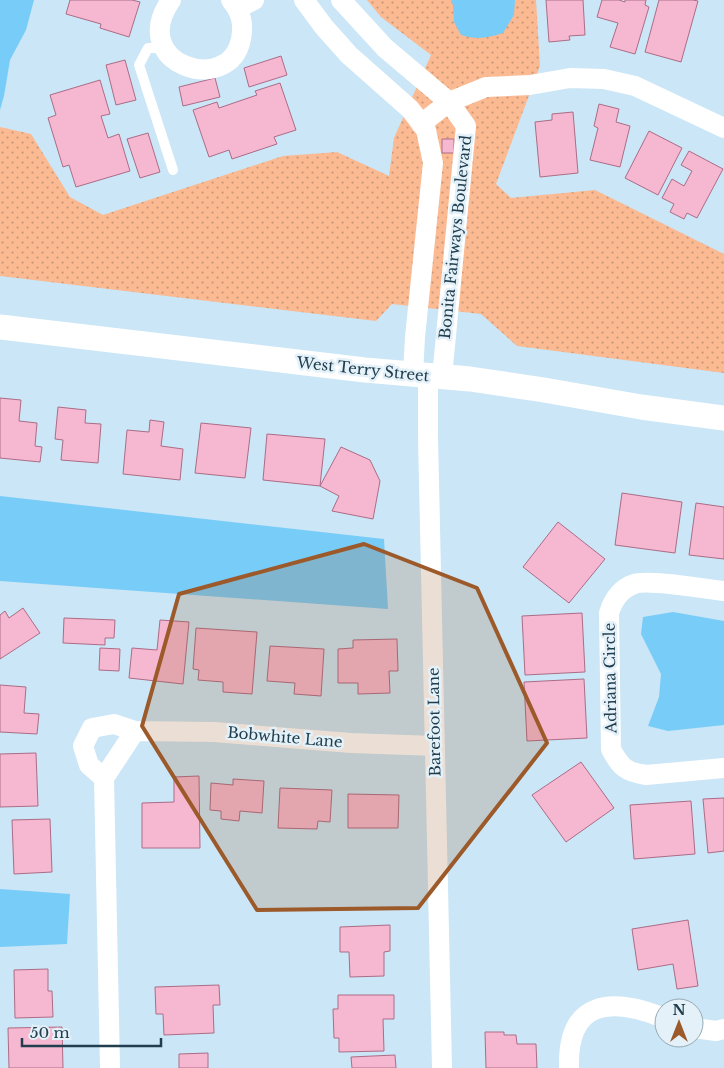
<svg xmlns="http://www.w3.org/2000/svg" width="724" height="1068" viewBox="0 0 724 1068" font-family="'Libre Baskerville',serif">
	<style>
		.grass { fill: url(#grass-dots) }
		.water { fill: #78ccf8 }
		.building { fill: #f5b8d0; stroke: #ac6c87 }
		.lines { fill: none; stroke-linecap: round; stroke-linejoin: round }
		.service { stroke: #fff; stroke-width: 10 }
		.minor { stroke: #fff; stroke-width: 20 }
		.tertiary { stroke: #fff; stroke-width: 25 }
		.marked { fill: #9c592a; fill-opacity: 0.2; stroke: #9c592a; stroke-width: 4; stroke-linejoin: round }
		.labels { text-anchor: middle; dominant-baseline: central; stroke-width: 5; stroke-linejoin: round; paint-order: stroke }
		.street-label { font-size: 15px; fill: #203e4d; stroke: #e4f1f9 }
	</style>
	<defs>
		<pattern id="grass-dots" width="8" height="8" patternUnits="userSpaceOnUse" patternTransform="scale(1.25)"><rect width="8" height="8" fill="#fbba92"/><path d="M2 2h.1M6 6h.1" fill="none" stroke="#cb9979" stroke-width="1.8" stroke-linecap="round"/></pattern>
	</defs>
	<rect width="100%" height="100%" fill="#cbe6f6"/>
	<path class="grass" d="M367 0H536L540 66 496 184 511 198 595 190 724 254V373L517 346 481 314 392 304 376 321 0 276V127L31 134 70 197 103 215 283 156 337 152 389 176 394 138 431 55 381 17Z"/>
	<path class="water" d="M0 0H34L26 30 10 60 4 96 0 110Z
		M451 0H515L514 15 503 33C488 38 476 40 461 35L454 22 453 5Z
		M0 496 384 539 388 609 0 581Z
		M673 612 724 621V725L668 731 648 726 659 697 661 674 641 634 643 617Z
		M0 889 70 894 67 944 0 947Z"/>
	<path class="building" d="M70 0H132L140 2 129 37 100 28 101 24 66 14Z
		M546 0H583L585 35 569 36 570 40 549 42Z
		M602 0H619L625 2V0H646L645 5 649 7 635 54 610 47 618 23 597 17Z
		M659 0H693L698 1 681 62 645 52Z
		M281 56 287 75 249 87 244 68Z
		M125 60 136 100 116 105 106 65Z
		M215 78 220 97 183 106 179 87Z
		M100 80 110 114 101 116 108 138 119 134 130 171 76 187 69 165 63 167 48 118 56 115 50 95Z
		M280 83 296 130 274 137 277 144 232 159 229 150 209 157 193 110 217 102 219 108 257 95 255 91Z
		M599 104 619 109 616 122 630 126 620 167 590 160 598 128 594 126Z
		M573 112 578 173 540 177 535 122 552 120V114Z
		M649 131 682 148 658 195 625 178Z
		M148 133 160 172 140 178 127 139Z
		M442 139H454V153H442Z
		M689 151 723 169 697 218 687 213 684 219 670 212 674 204 662 198 672 179 684 186 692 171 681 165Z
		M0 398 21 400 19 421 37 423 35 446 42 447 40 462 0 458Z
		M58 407 86 410 85 423 101 424 98 463 61 460 63 440 55 439Z
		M150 420 164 422 161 446 183 449 180 480 123 474 127 430 149 432Z
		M201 423 251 428 245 478 195 473Z
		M267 434 325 439 320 486 263 480Z
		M341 447 370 460 380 481 373 519 332 511 339 496 320 486Z
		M622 493 682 502 675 553 615 545Z
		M696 503 724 507V559L689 555Z
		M558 522 605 559 569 603 523 567Z
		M23 608 40 633 0 659V615L5 611 9 618Z
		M582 613 585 672 525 675 522 616Z
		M64 618 115 620 114 638H105V645L63 643Z
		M160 620 189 622 183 684 129 678 132 648 157 650Z
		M196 628 257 632 252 694 223 692V682L198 680 199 670 193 669Z
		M397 639 398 671H389L390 693 358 694V683H338V649L353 648V640Z
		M270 646 324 649 321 696 294 694 295 683 267 681Z
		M100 648 120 649 119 671 99 670Z
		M584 679 587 738 527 741 524 682Z
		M0 685 26 687 24 713 39 714 37 734 0 732Z
		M36 753 38 806 0 807V754Z
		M581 762 614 808 566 842 532 795Z
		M199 776 200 848H142V803L174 802V777Z
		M233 779 264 781 262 813 240 811 239 821 221 819V811L210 810 211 783 233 785Z
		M280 788 332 790 330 822 318 821 317 829 278 828Z
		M348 794 399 795 398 828H348Z
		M724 798V851L708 853 703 799Z
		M691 801 695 854 634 859 630 805Z
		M50 819 52 872 14 874 12 820Z
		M688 920 698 986 677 989 673 964 638 970 632 929Z
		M390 925V951L384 952V976L350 977 349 952H340V927Z
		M48 969V991H52L53 1017 15 1018 14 970Z
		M219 985 220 1005H213L214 1033 164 1035 163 1014H156L155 987Z
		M338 995H394V1019H383L384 1051 339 1052V1038H334L333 1009H338Z
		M62 1027 63 1068H9L8 1028Z
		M485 1032H504V1035H516L517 1044H536L537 1068H486Z
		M208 1053V1068H179V1054Z
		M395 1055 396 1068H352L351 1057Z"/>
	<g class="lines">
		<path class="service" d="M164 48H148L139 65 173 170"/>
		<path class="minor" d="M171 0C126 65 230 97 241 39 244 23 241 12 231 0
			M304 0 324 27 349 55 410 109 426 130 433 163 415 337 413 374
			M341 0 385 48 449 102 466 126 442 377
			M238 8 254 0
			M421 124 449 102 486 87 530 85 570 78 604 79 635 86 724 128
			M428 376V437L442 1068
			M724 591C706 589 648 579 634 584 620 589 613 600 609 613L611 749C620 767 626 772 646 775L724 768
			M104 778 89 765 83 746 92 728 114 724 135 731 214 732 351 743 435 746
			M104 778 110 1068
			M104 778 135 731
			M694 1028 716 1031 724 1029
			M569 1068C567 999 612 997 664 1018"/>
		<path class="tertiary" d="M0 327 365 370 470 379 544 390 641 407 724 418"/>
	</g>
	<path class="marked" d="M364 544 477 588 547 743 418 908 257 910 142 726 179 594Z"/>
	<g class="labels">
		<g class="street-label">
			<text transform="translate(455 237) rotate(-84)">Bonita Fairways Boulevard</text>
			<text transform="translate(363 369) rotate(6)">West Terry Street</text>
			<text transform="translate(610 678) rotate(-91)">Adriana Circle</text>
			<text transform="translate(434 722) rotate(-91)">Barefoot Lane</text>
			<text transform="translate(285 737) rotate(5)">Bobwhite Lane</text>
		</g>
	</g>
	<g transform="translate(679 1023)"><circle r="24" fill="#e4f1f9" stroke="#96a9b4"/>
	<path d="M0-4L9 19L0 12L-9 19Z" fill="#9c592a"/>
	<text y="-8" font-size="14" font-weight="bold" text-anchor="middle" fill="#203e4d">N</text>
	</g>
	<path d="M22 1038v8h139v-8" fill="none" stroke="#203e4d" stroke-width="2.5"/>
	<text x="30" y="1038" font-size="15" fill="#203e4d" stroke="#e4f1f9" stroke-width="4" paint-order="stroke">50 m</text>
</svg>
